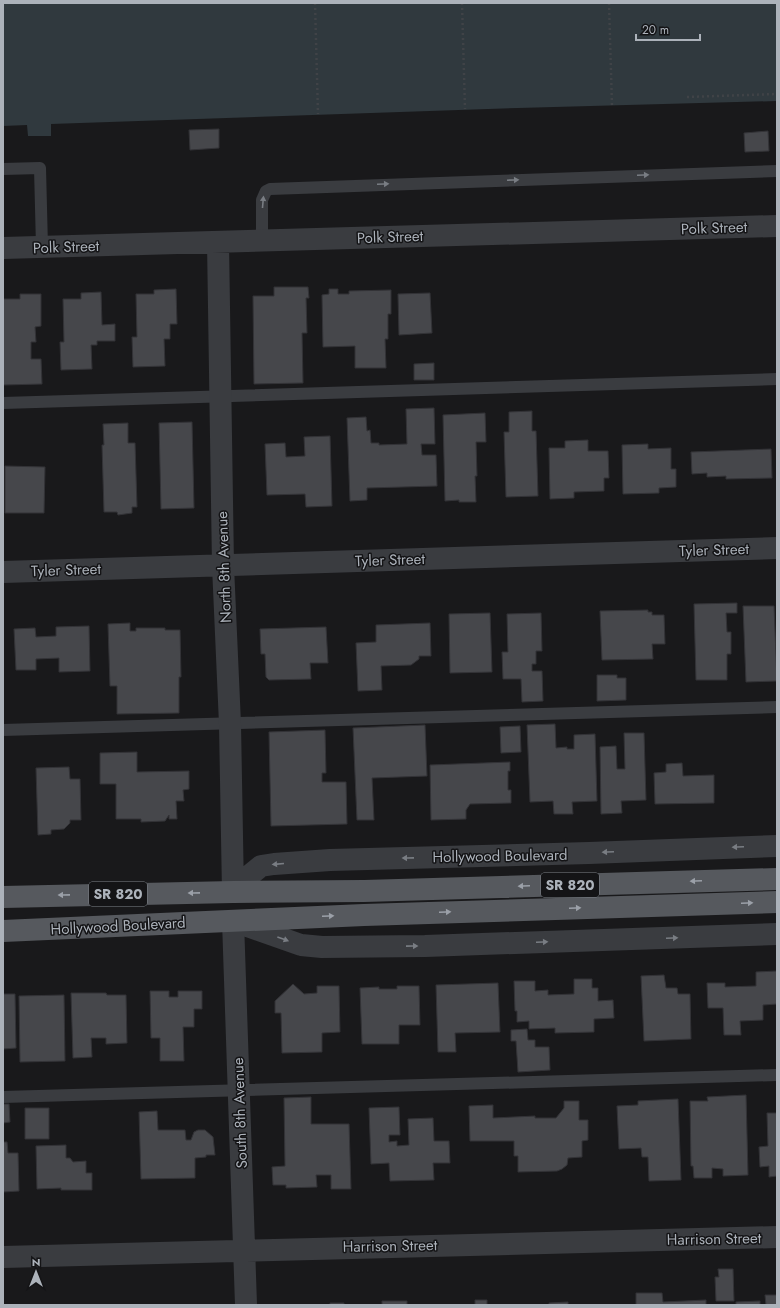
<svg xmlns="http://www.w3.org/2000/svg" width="780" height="1308" viewBox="0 0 780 1308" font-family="Jost,sans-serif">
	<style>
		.water { fill: #30393e }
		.building { fill: #46474b; stroke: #333337 }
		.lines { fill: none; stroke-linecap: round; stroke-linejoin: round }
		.path { stroke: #404347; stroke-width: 2.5; stroke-dasharray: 2 3; stroke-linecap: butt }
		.lane { stroke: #3a3c40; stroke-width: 12 }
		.street { stroke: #3a3c40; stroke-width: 22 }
		.primary { stroke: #56595e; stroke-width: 22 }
		.oneway { fill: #797d83 }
		.oneway2 { fill: #9ba0a8 }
		.labels { text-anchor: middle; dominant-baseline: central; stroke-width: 3; stroke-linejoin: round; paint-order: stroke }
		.shield { fill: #141416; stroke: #7e8389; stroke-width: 1 }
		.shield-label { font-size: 14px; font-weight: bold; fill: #acb2ba }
		.street-label { font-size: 15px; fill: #acb2ba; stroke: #141416 }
	</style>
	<rect width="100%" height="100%" fill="#19191b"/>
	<path class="water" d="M3 3H777V101L518 108 51 124V136H28L27 125 3 126Z"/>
	<path class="building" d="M219 129V148L190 150 189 130Z
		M768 131 769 151 745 152 744 133Z
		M274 287H308L309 298H306L307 333H302L303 383 254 384 253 296H274Z
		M176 289 177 324H170V339H164L165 366 133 367 132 337H137L136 294H154V290Z
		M329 289H338V294H349V291L391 290V314H388V339H385L386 368H355V346L323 347 322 295 329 294Z
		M101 292 102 325 115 324V341H97V345H91L92 369 61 370 60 342H64L63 299H81V293Z
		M430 293 432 333 399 335 398 294Z
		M20 294H41V326L35 327 36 342H31V359H41L42 384 3 385V299H20Z
		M434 363V380H414V364Z
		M434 408 435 444H421L422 455H436L437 486 367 488V500L350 501 347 418 366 417 367 431 370 430 371 443H379V445L407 444 406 409Z
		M532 411V431H536L538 496 506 497 504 432H509V412Z
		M485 413 486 442H476L477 476H475L476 502H459V500L445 501 443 415Z
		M192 422 194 508 161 509 159 423Z
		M128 423V443H135L137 507H132V513L118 515 117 512H104L102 445H104L103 424Z
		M330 436 332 506 306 507 305 494 267 495 265 444 285 443 286 457 305 456 304 437Z
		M588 440V451H608L609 478H604V491L574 492V498L550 499 549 448H565V441Z
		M648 444V449L671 448V469H676V487L659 488V493L623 494 622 445Z
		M771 449 772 478 726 479V476L707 477V473L692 474 691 452Z
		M5 466 45 467 44 513H5Z
		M737 603V613H726L727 632H731V654H727V680H696L694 604Z
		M743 606H774L777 681 746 682Z
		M648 610V612H652V615H664L665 644H652L653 659 602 660 600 611Z
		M490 613 492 672 450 673 449 614Z
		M541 613 542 651H536V664H532V671H542L543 701 522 702 521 679H503L502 652H508L507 614Z
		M130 623V631H136V628H165V630H180L181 677H179V713L117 714V686H110L108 624Z
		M430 623 431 656H419V659L411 665 381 666 382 690 358 691 356 643 376 642V625Z
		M89 626 90 671 59 672V658L36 659V670H16L14 629 35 628 36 637 56 636V627Z
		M326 627 328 663H310L311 679 269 680 266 677 265 654H261L260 629Z
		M597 675H617V678H626V700L597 701Z
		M555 724 556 748 567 747V749H574V735L595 734 597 801 572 802 573 814H554L553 801 530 802 527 725Z
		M425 725 427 776 372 778 374 820H357L353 728Z
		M520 726 521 752 501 753 500 727Z
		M325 730 326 773H322V782H346L347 824 271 826 269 732Z
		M624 733H644L646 800 621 801 622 813 601 814 600 747 616 746 617 769H625Z
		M137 752V772L189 771V789L183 790 184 801H176L177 819H169V815L165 821 141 822V819H116V784H100V753Z
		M510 762V771H508V790H511V803L470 804 466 810V819L431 820 430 765Z
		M682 763 683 776 714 775V803L655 804 654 773 666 772V764Z
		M69 767 70 779H80L81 820H70V823L64 829 51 830V834L38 835 36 768Z
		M777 971V1004L763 1005V1020L740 1021 741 1035H724L723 1008H708L707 983H725V987L756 986V972Z
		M664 975 666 988H677L678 994H690L691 1039 644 1041 641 976Z
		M574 979H592V988H598V1001L613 1000 614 1018 594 1019V1032L555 1033V1028L529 1029V1021L517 1022V1011H515L514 981H535V991L548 990V995L574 994Z
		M498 983 500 1032 455 1033 456 1052H438L436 985Z
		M293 984 304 994 317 993V986H339L340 1032 322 1033V1052L282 1053 281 1013H275V1001Z
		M397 986H419L420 1025H399V1044H362L360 988 379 987V989H397Z
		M150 991H169V997H178V991H202V1009H194V1027H183L184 1061H160V1038H151Z
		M71 993H106L107 995H126L127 1043 106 1044V1038H91L92 1057 73 1058Z
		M3 994H15L16 1048 3 1049Z
		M64 995 65 1061 20 1062 19 996Z
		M527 1029 528 1040H535V1047H549L550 1070 518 1072 516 1041H511V1030Z
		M746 1095 748 1175 723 1176V1169L712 1168V1178H694L693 1166H691L690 1101H708L707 1097Z
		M311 1097V1124H349L351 1189H331V1175H316L317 1187 286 1188V1185H273L272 1167 285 1166 284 1098Z
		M678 1099 681 1180 649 1181 648 1157H642L641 1148 619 1149 617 1106 638 1105V1101Z
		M564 1101H579V1120H588V1140L582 1141V1157L568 1158 567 1165 562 1169 557 1171 518 1172V1156H514V1141H470L469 1106 493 1105V1118L535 1116V1118H556L564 1108Z
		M3 1104H9L10 1122 3 1123Z
		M399 1107 400 1135H389V1142L397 1141V1146L409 1145 408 1119 433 1118 434 1141H449L450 1163H433L434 1180 390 1181 389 1163 371 1164 369 1108Z
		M25 1108H49V1139H25Z
		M157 1111 158 1130H185L186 1140H191L194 1132 198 1130H205L213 1137 215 1155H206V1157L195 1158V1178L141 1179 139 1112Z
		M767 1113H777V1176L769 1177V1166L760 1167 759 1147 768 1146Z
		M3 1142H7L8 1153H18L19 1191 3 1192Z
		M66 1145V1158H70L73 1162 86 1161V1173H92V1190H61V1188L37 1189 36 1146Z
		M718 1269H733L734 1301H716L715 1277H719Z
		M636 1293H662L663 1302 706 1300V1305H636Z
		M765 1295H777V1305H766Z
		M475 1300H487V1305H475Z
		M382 1301H407V1305H382Z
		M760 1301V1305H736V1302Z
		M568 1302V1305H549V1303Z
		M330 1303H344V1305H330Z"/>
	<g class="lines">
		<path class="path" d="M315 3 318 114
			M462 3 465 109
			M609 3 612 106
			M687 97 777 94"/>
		<path class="lane" d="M3 169 40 168 42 247
			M262 241V200L266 191 270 189 777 171
			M3 403 777 379
			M3 730 777 707
			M3 1097 777 1075"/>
		<path class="street" d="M218 242 223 566 230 724 233 892
			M3 248 777 226
			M3 572 777 548
			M233 892 250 875 261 866 274 864 330 860 589 853 777 846
			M3 1257 777 1237
			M246 1305 233 921 301 945 322 947 425 946 777 934"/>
		<path class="primary" d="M3 897 233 892 364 891 777 879
			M3 931 364 915 777 902"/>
	</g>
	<defs><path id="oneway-solid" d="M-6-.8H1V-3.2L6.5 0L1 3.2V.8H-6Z"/></defs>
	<g class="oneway">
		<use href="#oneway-solid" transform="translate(643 175) rotate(-2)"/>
		<use href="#oneway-solid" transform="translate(513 180) rotate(-2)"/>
		<use href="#oneway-solid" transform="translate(383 184) rotate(-2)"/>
		<use href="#oneway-solid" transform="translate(263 202) rotate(-85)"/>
		<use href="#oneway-solid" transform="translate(738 847) rotate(178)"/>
		<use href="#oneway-solid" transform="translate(608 852) rotate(178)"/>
		<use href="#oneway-solid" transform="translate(408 858) rotate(179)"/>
		<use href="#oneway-solid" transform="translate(278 864) rotate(175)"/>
		<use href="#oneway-solid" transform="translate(672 938) rotate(-2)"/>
		<use href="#oneway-solid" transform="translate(283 939) rotate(20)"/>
		<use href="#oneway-solid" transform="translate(542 942) rotate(-2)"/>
		<use href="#oneway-solid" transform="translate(412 946) rotate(-1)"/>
	</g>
	<g class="oneway2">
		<use href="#oneway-solid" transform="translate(696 881) rotate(178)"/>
		<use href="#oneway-solid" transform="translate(524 886) rotate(178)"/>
		<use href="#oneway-solid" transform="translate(194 893) rotate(179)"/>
		<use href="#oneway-solid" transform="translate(64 895) rotate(179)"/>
		<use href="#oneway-solid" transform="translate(747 903) rotate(-2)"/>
		<use href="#oneway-solid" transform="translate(575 908) rotate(-2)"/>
		<use href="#oneway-solid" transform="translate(445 912) rotate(-2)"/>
		<use href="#oneway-solid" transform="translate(328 916) rotate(-3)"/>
	</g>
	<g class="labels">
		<g class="shield">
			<rect x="541" y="873" width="58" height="24" rx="3"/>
			<rect x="89" y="882" width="58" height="24" rx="3"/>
		</g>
		<g class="shield-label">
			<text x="570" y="885">SR 820</text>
			<text x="118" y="894">SR 820</text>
		</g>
		<g class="street-label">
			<text transform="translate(714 228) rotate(-2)">Polk Street</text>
			<text transform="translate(390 237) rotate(-2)">Polk Street</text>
			<text transform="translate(66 247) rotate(-2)">Polk Street</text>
			<text transform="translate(714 550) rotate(-2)">Tyler Street</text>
			<text transform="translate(390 560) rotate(-2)">Tyler Street</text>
			<text transform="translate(224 567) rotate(-92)">North 8th Avenue</text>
			<text transform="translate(66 570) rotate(-2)">Tyler Street</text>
			<text transform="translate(500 856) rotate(-1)">Hollywood Boulevard</text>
			<text transform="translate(118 926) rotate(-3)">Hollywood Boulevard</text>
			<text transform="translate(240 1113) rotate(-92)">South 8th Avenue</text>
			<text transform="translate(714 1239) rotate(-1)">Harrison Street</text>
			<text transform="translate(390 1246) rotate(-1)">Harrison Street</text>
		</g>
	</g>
	<rect width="780" height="1308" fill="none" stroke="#acb2ba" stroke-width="8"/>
	<g transform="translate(36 1272)" stroke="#141416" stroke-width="3" paint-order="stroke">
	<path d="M0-3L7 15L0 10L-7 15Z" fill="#acb2ba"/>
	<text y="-6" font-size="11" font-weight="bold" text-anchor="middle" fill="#acb2ba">N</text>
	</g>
	<path d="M636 34v6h64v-6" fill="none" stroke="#acb2ba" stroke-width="2"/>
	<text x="642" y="34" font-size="12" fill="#acb2ba" stroke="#141416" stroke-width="3" paint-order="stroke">20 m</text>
</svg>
